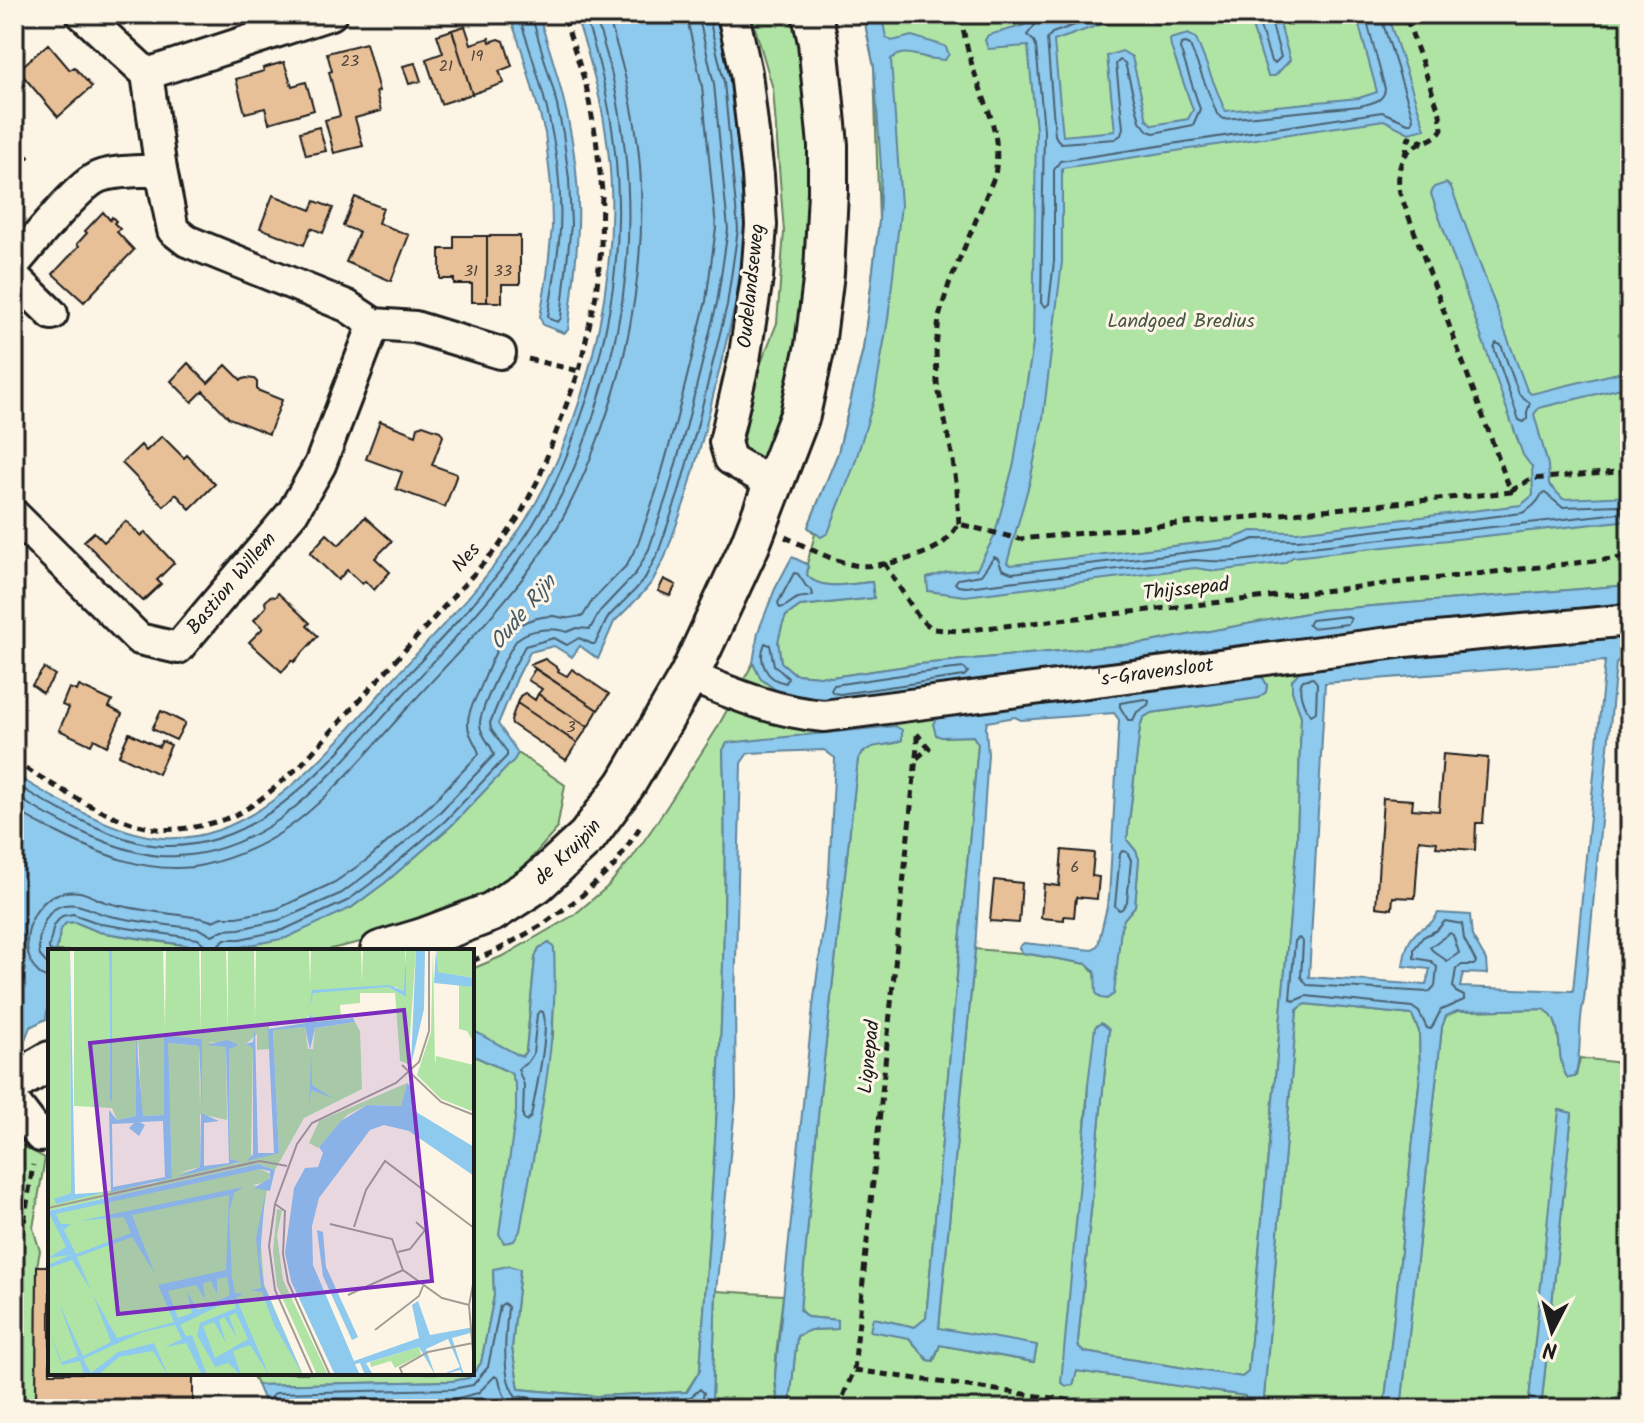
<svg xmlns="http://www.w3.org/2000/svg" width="1644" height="1423" viewBox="0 0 1644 1423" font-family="Kalam,sans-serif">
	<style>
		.green { fill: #b0e4a5; stroke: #668060; stroke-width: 2; fill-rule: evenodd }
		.water { fill: #8ec9ee; stroke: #60849a; stroke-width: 2; fill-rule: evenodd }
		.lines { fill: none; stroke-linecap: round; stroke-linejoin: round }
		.shore { stroke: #4a6170; stroke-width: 2 }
		.building { fill: #e8c098; stroke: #1c1c1c; stroke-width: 2 }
		.minor-casing { stroke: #1c1c1c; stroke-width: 36 }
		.major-casing { stroke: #1c1c1c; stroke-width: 44 }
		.path { stroke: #1c1c1c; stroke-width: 5; stroke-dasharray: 8 6; stroke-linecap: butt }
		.minor { stroke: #fcf5e5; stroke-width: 30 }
		.major { stroke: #fcf5e5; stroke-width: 38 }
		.labels { text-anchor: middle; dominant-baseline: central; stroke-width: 6; stroke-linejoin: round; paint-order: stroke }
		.number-label { font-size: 16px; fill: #4f453b }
		.street-label { font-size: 20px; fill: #1c1c1c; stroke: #fcf5e5 }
		.park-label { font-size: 20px; fill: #485845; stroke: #fcf5e5 }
		.water-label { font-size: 22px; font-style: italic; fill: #445966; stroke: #fcf5e5 }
		.inset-road { fill: none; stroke: #a29e95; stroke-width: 2 }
		.view { fill: #7b2cbf; fill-opacity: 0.15; stroke: #7b2cbf; stroke-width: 4 }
		.inset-edge { fill: none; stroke: #1c1c1c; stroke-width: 4 }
	</style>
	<rect width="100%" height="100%" fill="#fcf5e5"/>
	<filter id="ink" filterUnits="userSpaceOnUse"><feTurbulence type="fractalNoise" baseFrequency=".0125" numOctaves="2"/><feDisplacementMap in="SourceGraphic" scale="16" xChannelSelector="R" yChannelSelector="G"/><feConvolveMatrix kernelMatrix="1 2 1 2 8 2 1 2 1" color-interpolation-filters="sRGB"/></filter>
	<g filter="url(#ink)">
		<path class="green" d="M751 14H796L805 61 810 172 808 244 797 336 788 395 764 460 742 449 757 373 777 323 784 232 773 89Z
			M863 14H1630V585L1323 610 1145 643 920 664 832 677 795 674 781 662 778 642 782 626 786 616 800 606 873 598 872 582C852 583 820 592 807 575L808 567 807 564 815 534 808 527 838 453 863 349 879 222 874 67Z
			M1630 603V644L1626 645 1618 638 1388 659 1299 672 1292 691 1301 716 1297 840 1248 1372 1242 1377 1084 1352 1079 1348 1078 1341 1109 1029 1088 1085 1066 1386 1073 1385 1077 1371 1246 1396 1247 1409H929L930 1400 919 1399 918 1409H783L790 1403 797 1336 810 1330 837 1329V1320L807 1317 800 1310 820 1095 858 759C867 744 881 745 897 743L723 750C730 957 714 1164 700 1370L686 1392 596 1396 519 1389 512 1348 520 1269 493 1270 494 1296 481 1363 469 1378 452 1381 257 1385 252 1373H472V1055L511 1073 516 1086V1111L553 1036 554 948 549 943 539 948 535 958 526 1051 521 1058 472 1030V969L505 955 574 915 607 887 632 858 659 819 716 730 753 663 761 679 905 693 1020 675 1269 644 1358 630ZM1255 676 1263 678 1267 685 1266 692 1258 698 1151 713 1143 718 1140 727 1127 840 1136 851 1139 859 1135 906 1124 919 1121 928 1113 994 1087 964 1023 953 975 949 939 1329 1037 1346 1033 1362 940 1345 934 1361 928 1360 909 1338 873 1318 915 1327 926 1318 978 744 973 736 941 737 938 717Z
			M518 753 565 785 557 829 527 863 497 890 369 940 322 951H56L61 929 66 923 75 922 99 932 161 942 198 947H240L351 908 386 882 451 826 514 760Z
			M1305 1004 1412 1015 1419 1031 1420 1075 1384 1409H1263L1297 1010Z
			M1544 1009C1567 1023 1553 1059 1568 1078L1576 1076 1580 1058 1630 1064V1409H1541L1572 1113 1560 1110 1528 1409H1401L1442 1027 1446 1016 1457 1011Z
			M14 1141 45 1158 33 1228 40 1251 37 1266 36 1409H14Z
			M716 1291 783 1295C781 1320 768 1389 781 1409H706L712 1399Z"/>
		<path class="water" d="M509 14H538C561 82 581 153 578 226 577 261 572 296 568 330L564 333 543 325 540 317 547 276 552 227 551 185 545 133 522 51Z
			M575 14H715L732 81 746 229 735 306 704 433 686 498 665 557 652 582 642 594 614 622 598 659 580 646 572 657 554 646 530 652 517 678 498 724 518 753 514 760 451 826 386 882 351 908 286 938 240 947H198L99 932 75 922 66 923 61 929 56 951H50V994L46 1019 30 1027 24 1042 14 1040V774C50 797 120 836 163 838 256 844 330 750 385 688 428 640 476 594 512 541 585 436 623 276 608 149 603 104 590 57 575 14Z
			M863 14H881L886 37 892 41 912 36 945 46 949 54 945 60C938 59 930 59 924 57 912 54 902 50 891 59L901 205 888 319 874 400 854 466 828 533 821 537 808 527 838 453 863 349 879 222 881 167 874 67Z
			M1025 14H1042L1043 16 1053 14H1130L1054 41 1063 136 1115 131 1107 56 1122 51 1132 57 1147 120 1153 125 1188 119 1193 110 1171 47 1170 39 1188 34 1196 38 1225 111 1359 98 1377 92 1356 14H1387L1425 129 1409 133 1384 120 1062 168V262L1043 418 1030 481 1007 563 1011 565 1232 539 1252 531 1297 532 1521 505 1533 495 1532 467 1523 455 1431 194 1434 187 1446 183 1451 187 1527 390 1531 394 1630 370V386L1539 408 1534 414 1548 465 1549 484 1563 499 1630 496V520L1293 557 1284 563 1216 571 1195 568 965 596 928 591 927 578 947 572 977 569 994 537 1014 463 1033 344 1036 130 1028 46 988 49 985 40 988 35 1022 26 1028 22Z
			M1248 14H1277L1290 60 1275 76H1268Z
			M792 557 807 564 808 567 807 575C820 592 852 583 872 582L874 598 800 606 786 616 782 626 778 642 781 662 795 674 832 677 920 664 1145 643 1323 610 1630 585V603L1358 630 1269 644 1020 675 840 702 808 700 776 690 761 679 753 663 758 632 775 589Z
			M1618 638 1626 645 1627 651 1616 663 1584 1000C1577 1025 1583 1051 1575 1077L1568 1078C1553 1059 1567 1023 1544 1009L1457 1011 1446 1016 1442 1027 1401 1409H1384L1420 1075 1419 1031 1412 1015 1305 1004 1297 1010 1263 1409H1247L1245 1396 1077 1371 1073 1385 1066 1386 1061 1382 1087 1107 1088 1085 1095 1027 1101 1023 1109 1029 1078 1341 1079 1348 1084 1352 1242 1377 1248 1372 1297 840 1301 716 1292 691V680L1299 672 1388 659ZM1605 661 1573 991 1460 987 1463 973 1487 974 1486 960 1472 936 1470 915 1438 913C1432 925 1429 923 1419 930 1407 940 1405 952 1403 966L1430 969 1426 985 1309 977 1325 683Z
			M1255 676 1263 678 1267 685 1266 692 1258 698 1151 713 1143 718 1140 727 1127 840 1136 851 1139 859 1135 906 1124 919 1121 928 1114 994 1107 999 1101 998 1096 993 1095 971 1087 964 1023 953 1019 948 1020 946 1024 943 1092 950 1098 945 1109 898 1119 720 1114 713 1021 720 1015 717 987 722 986 728 988 754 975 949 939 1328 1037 1345 1034 1362 940 1345 933 1361 928 1360 909 1338 870 1331 873 1318 915 1327 926 1318 978 744 973 736 941 737 936 735 933 724 937 717Z
			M895 726 902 730V740C885 749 870 740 858 759L820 1095 800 1310 807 1317 838 1320V1329L810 1330 797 1336 790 1403 783 1409 778 1403 775 1376 813 1006 828 893 835 758 824 750 748 753 741 763 735 1000 736 1098 716 1291 712 1399 706 1409 267 1408 257 1385 452 1381 469 1378 481 1363 494 1296 493 1269 508 1266 520 1269 512 1348 519 1389 596 1396 687 1392 700 1370C714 1164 730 957 723 750L727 743Z
			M549 943 554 948C559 1043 536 1138 520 1231L514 1241 504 1243 499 1234 516 1111V1086L511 1073 472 1055V1030L522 1057 526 1051 535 958 539 948Z
			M1559 1110 1572 1113 1541 1409H1528Z"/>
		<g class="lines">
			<path class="shore" d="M518 14C542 83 564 156 560 230 558 259 553 287 548 316L550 319 558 322 561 318 571 225 569 179 563 133 554 92 531 14
				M1034 14 1035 25 1027 35 1034 41 1036 46 1044 130 1041 303 1045 307 1049 304 1054 261V170L1060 161 1382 112 1408 123H1412L1413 118 1380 14
				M1106 14 1052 33 1047 39 1055 135 1057 139 1061 143 1115 139 1121 135 1123 128 1116 64 1120 60 1125 63 1140 121 1148 131 1154 133 1193 125 1200 109 1180 48 1181 44 1186 43 1190 45 1217 114 1224 119 1360 106C1370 103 1384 102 1385 89L1365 14
				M1256 14 1271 61 1275 63 1281 57 1269 14
				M1496 343 1501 345 1519 394 1530 403 1527 412V419L1524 422 1519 420 1494 348Z
				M1545 493 1562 507 1618 505 1622 510 1619 513 1292 549C1263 562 1226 563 1194 560L966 587 958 586 955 583 958 579 981 575 994 557 998 559 1002 569 1012 573 1233 547 1254 539 1298 540 1522 513C1530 510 1538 502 1542 494Z
				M794 573 798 574 806 586 812 591 813 595C808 598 804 596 798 598 791 601 787 607 780 608L778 603Z
				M1347 616 1351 619 1348 624 1312 628 1308 625 1311 620Z
				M765 643 770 645 774 665 788 678 786 683C766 680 757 661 765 643Z
				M964 668 968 672 964 676 840 694 833 693 831 690 834 685 908 674Z
				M1313 678 1317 683 1316 712 1311 715C1304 708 1296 689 1303 680Z
				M1145 699 1149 701 1148 705 1137 712 1133 720H1128L1120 707V703Z
				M14 783C49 806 122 845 163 846 263 850 332 759 391 693 434 646 481 599 518 547 547 507 565 463 581 417 629 282 631 150 584 14
				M14 795C52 820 114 851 159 856 169 857 180 856 190 855 219 852 255 837 280 819 327 784 365 737 404 694 458 634 516 575 556 505 579 465 599 401 611 356 640 244 632 122 594 14
				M14 809C28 818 43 825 58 833 100 854 145 873 193 867 224 862 259 848 285 830 330 799 374 745 411 704 466 643 532 580 569 506 591 463 613 402 624 355 639 288 646 215 638 146 633 102 621 57 607 14
				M1122 851 1127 852 1131 860 1127 902 1122 909 1119 910 1115 906 1120 854Z
				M1445 921 1462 924 1464 939 1476 962 1474 965H1462L1456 969 1453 987 1456 992 1464 996V1000L1441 1010 1431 1029 1427 1028 1419 1012 1412 1007 1306 996 1294 1001 1290 999 1295 941 1299 938 1303 942 1301 977 1307 985 1429 992 1435 986 1437 967 1431 961 1414 958V949L1423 937 1437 930Z
				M1450 933 1453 935 1459 953 1447 961 1432 950 1430 947Z
				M218 951 219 944 225 939H240L283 930 347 901 381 876 445 821 507 756V752L491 729 490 723 510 674 525 646 554 638 567 645 579 638 592 644H595L608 617 636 589 645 578 658 553 678 495 696 431 727 305 738 229 724 82 708 14
				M50 954 49 947 54 925 62 916 73 914 101 924 198 939 204 944 205 951
				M50 967 40 956C36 938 44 909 64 905 80 902 91 911 106 915 136 922 168 925 199 929L212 935 223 930 239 929 280 920 342 893 375 868 438 814 494 755C492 744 479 735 480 722 481 709 510 645 519 638 530 629 554 627 567 632L577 628 590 629 600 611 636 573 649 549 668 492 686 428 717 303 728 229 714 84 698 14
				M50 980C14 966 24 908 55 895 62 892 72 891 80 892 90 894 99 901 109 903 138 911 170 913 201 918L212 921 223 917H237L277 909 335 882 368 859 430 805 479 754C477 744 468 736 468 725 467 711 477 697 482 684 497 647 506 618 553 616 557 616 561 618 565 618 570 619 577 616 583 616L592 601 626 566 638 544 657 489 675 425 706 301 716 228 702 86 686 14
				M540 1011 543 1012C550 1032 535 1093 531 1117L526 1121 523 1117 524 1085 518 1069 528 1062 533 1054 537 1014Z
				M274 1409 271 1397 275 1393 452 1389 473 1385 488 1367 500 1306 504 1303 508 1307C506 1330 500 1378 516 1396L597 1404 687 1400 700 1389 704 1393 700 1409
				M284 1409 285 1404 288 1402 454 1399 478 1393 495 1376 499 1379C505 1408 512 1407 539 1409"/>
		</g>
		<path class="building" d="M465 26 471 44 489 38 490 42 499 39 504 41 512 66 499 71 504 83 472 94 452 30Z
			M452 30 472 94 441 104 426 59 443 53 437 35Z
			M366 43 379 91 376 92 381 111 355 118 363 146 334 153 325 120 340 116 329 72 332 71 327 53Z
			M48 44 70 70 74 67 92 87 58 117 18 70Z
			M284 62 292 86 306 82 314 110 269 123 265 108 245 113 236 79 264 71 263 68Z
			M415 63 421 81 409 84 403 66Z
			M14 127 25 137 17 146 29 157 14 173Z
			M319 127 326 151 306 155 300 132Z
			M273 195 311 210 315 201 333 208 323 233 311 228 304 245 260 228Z
			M355 197 383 208 378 223 409 235 391 281 346 262 359 232 343 226Z
			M103 212 110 220 112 217 116 221 114 223 120 229 117 232 134 250 84 302 53 274 79 246 77 244 87 233 85 231Z
			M454 236H487V302H472V284H454V279H440V249H454Z
			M487 236H520V284H502V302H487Z
			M188 363 208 383 226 365 241 380 246 378 254 379 257 382V390L282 400 269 434 229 418 203 391 192 402 171 381Z
			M380 421 416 435 418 427 423 425 440 431 443 436 432 465 457 474 445 507 396 489 402 472 366 459Z
			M162 436 184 458 187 455 215 484 190 509 176 494 164 506 122 463 141 445 146 451Z
			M365 517 392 541 375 558 390 572 374 590 365 581 362 584 347 570 338 580 310 553 327 534 339 545Z
			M126 521 141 536 145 532 174 563 157 580 161 584 143 601 84 541 94 532 104 542Z
			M664 579 676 585 670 596 658 591Z
			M278 593 310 623 307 626 318 636 294 662 292 660 282 672 249 642 263 628 254 620 266 607 265 602 270 596 275 597Z
			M545 659 559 669 558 671 567 676 572 669 609 694 598 710 530 665Z
			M44 668 55 675 43 693 32 685Z
			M535 669 598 710 588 727 538 694 542 689 528 680Z
			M79 686 112 701 109 707 122 714 107 746 94 739 91 745 59 730 69 708 62 705 69 688 77 691Z
			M525 693 535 700 538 694 588 727 577 743 517 703 520 696Z
			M517 703 577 743 566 760 512 724 511 720Z
			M161 711 185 723 176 740 152 729Z
			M129 733 159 747 162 741 171 745 158 774 119 755Z
			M1443 754 1488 758 1483 823H1476L1475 850 1436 847 1437 842 1419 840 1415 898 1393 897 1392 909 1376 907 1383 798 1413 800 1412 809 1439 811Z
			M1062 850 1094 853 1092 876 1099 877 1097 899 1076 897 1074 917 1064 916V920L1041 918 1044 884 1059 886Z
			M994 880 1022 883 1019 923 990 921Z
			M37 1266H50V1373H193V1409H36Z"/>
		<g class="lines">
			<defs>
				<g id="minor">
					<path d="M82 14 147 74 161 170 173 230 187 241 347 306 374 324 415 327 500 353"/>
					<path d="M733 14 746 73 758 175 761 225 757 278 744 360 725 442 730 459 774 485"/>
					<path d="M147 74 331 14"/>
					<path d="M14 264C31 245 77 186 98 177 116 170 141 172 161 170"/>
					<path d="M14 277 52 314"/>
					<path id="s1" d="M14 515 139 639 178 648 293 512 320 465 374 324"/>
					<path id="s2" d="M689 676C734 694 775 712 824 716L1405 641 1630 620"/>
					<path d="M14 1102 40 1136"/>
				</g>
				<g id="major">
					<path id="s3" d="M380 951 423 938 492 912 536 884 587 837 626 784 689 676 750 545 800 415 815 346 824 273 828 192V145L818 42 812 14"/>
					<path d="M14 1082 50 1061"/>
				</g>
			</defs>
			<use href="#minor" class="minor-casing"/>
			<use href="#major" class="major-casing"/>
			<path class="path" d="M1405 155 1409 137 1424 142
				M528 359 579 371
				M1511 491 1531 479 1630 471
				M959 524 957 489 952 454 937 383 936 349 939 317 949 284 995 175C1003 127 982 102 970 58 966 44 963 29 960 14
				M785 537C807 547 830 560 854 565 876 569 925 557 943 543 949 538 954 530 959 524L1020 539 1511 492 1400 193C1397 176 1398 156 1415 146 1427 140 1435 140 1442 129L1440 114 1405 14
				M884 563 919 618 933 629 959 631 1630 557
				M917 758 929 748 917 734
				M14 761C53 785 113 824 158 829 179 831 205 826 225 819 254 809 277 785 300 766L499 546 520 515 539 478 579 371 596 295 601 248 602 191 596 138 586 85 563 14
				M472 961 496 951 542 925 578 899 615 865 640 827
				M14 1262 24 1223 33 1165
				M854 1370 1131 1409
				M838 1409 854 1370 917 747V732"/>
			<use href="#minor" class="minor"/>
			<use href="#major" class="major"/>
		</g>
	</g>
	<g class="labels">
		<g class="number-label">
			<text x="477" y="56">19</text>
			<text x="350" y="61">23</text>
			<text x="446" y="66">21</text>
			<text x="471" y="271">31</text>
			<text x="503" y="271">33</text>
			<text x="571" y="727">3</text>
			<text x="1075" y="867">6</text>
		</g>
		<g class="street-label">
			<text transform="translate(752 286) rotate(-84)">Oudelandseweg</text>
			<text transform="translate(467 558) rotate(-49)">Nes</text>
			<text stroke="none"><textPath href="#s1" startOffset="300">Bastion Willem</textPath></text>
			<text transform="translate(1186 590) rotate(-6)">Thijssepad</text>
			<text stroke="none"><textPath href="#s2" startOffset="476">'s-Gravensloot</textPath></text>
			<text stroke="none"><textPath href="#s3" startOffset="216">de Kruipin</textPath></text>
			<text transform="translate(870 1057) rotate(-84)">Lignepad</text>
		</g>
		<g class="park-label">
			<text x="1181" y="322">Landgoed Bredius</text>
		</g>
		<g class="water-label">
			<text transform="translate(524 613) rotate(-50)">Oude Rijn</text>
		</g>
	</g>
	<g transform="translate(48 949)">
		<rect width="426" height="426" fill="#fcf5e5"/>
		<path d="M0 0H22L23 244 5 252 106 234 124 226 119 94 151 97 152 158 154 90 118 88 116 166 94 167 90 87 88 167 69 171 64 159 26 157V0H61L62 151 64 0H115L117 81 118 0H151L153 83V0H178L180 84V0H206L207 72 208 0H261L262 36 263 0H313L314 33 315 0H357V41L355 42 348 38H340L358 48V0H368L360 115 352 112 347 44H312V54L292 56 293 70 267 73 261 66 258 74 221 77 222 100 209 101V85L198 95 205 98 203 207 231 204 225 80 257 78 260 100H265L267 79 307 73 312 82 314 140 256 169 227 221 210 215 0 262ZM160 93 191 96 181 99 182 210 191 214 130 224 152 218V165L179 171 178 98ZM385 0 387 116 388 107 426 116V163L393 150 369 126 383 83ZM389 0H426V29L389 23ZM411 36 426 38V94L419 82 411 80ZM359 134 353 157 319 156 299 166 270 199 261 194 271 172ZM212 220 223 225 219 233 205 236 219 241 212 283 216 335 255 426H0V265ZM229 260 234 261 229 286 235 331 280 426H269L229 337 225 302ZM371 398 373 406 347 419 343 412 323 418 322 413Z" fill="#b0e4a5" fill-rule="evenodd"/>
		<path d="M22 0 27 245 57 243 8 255 6 250 23 244ZM61 0H64V152L62 151ZM358 0V48L340 38 265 44 261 61 264 41 341 36 356 42ZM368 0H377L376 60 363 116ZM388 0 390 23 426 29V38L386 34ZM262 65 267 73 305 69 307 73 267 79 262 101 257 78 225 81 231 204 199 212 205 205V99L198 95 205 93 207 79 210 204H226L220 80 258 74ZM88 88 95 167 116 166V87L154 90V158L151 97 120 94 124 229 63 243 61 161 69 171 88 167ZM115 172 117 228 65 238 64 175 86 174 81 179 91 187 97 176 92 173ZM179 91 191 96 181 100 182 210 192 213 129 228 152 218 153 164 171 172 156 174V217L181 214 178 98 159 96ZM263 105 264 136 285 149 263 141 261 163ZM359 134 366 141 365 161 426 198V227L361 182 336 176 322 181 271 249 264 277 265 316 306 412 371 389 364 356 370 352 382 386 426 378V383L404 389 416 426 412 421 393 426 412 418 400 390 378 400 387 426 371 398 318 414 325 426H317L312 414 307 415 312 426H287L243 332 237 304 246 239 257 219 270 218 275 204 271 198 293 172 319 156 353 157ZM210 215 227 221 222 242 206 239 222 229V222L212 220 8 265 13 275H23L16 281 28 305 83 284 76 268 31 272 195 238 186 244 181 264 184 328 187 344 195 345 188 349 221 426 202 396 185 402 193 426 180 414 167 418 149 386 152 374 188 359 185 350 132 376 138 387 144 386 159 426H154L138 394 117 398 134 390 127 376 95 383 35 410 43 424 70 403 106 394 120 426 105 402 71 408 50 426H36L32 412 14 416 0 380 14 413 30 407 11 354 35 407 63 393 45 346 69 389 126 373 110 336 178 321 181 246 84 266 107 325 84 288 29 308 43 341 24 311 1 319 9 350 0 316 22 306 0 309 18 298 0 262ZM179 328 182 346 150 361 139 343 144 364 130 369 120 342 148 336 157 350 155 334 163 332 169 345V330ZM188 364 200 390 167 409 155 377 166 373 178 394 171 371 176 368 189 389 181 367ZM217 246 212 308 216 337 255 426 226 376 214 343 202 341 213 339 208 289ZM269 281 275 283 278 318 310 388 304 391 275 327Z" fill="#8ec9ee" fill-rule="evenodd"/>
		<path class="inset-road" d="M354 116 393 153 426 166M227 255 237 262 235 305 240 333 282 426M0 259 212 212 239 217M282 275 344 290 355 321 394 349 421 356M306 278 318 241 337 212 426 279M350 303 362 300 377 281 368 273M426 330 421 356 426 415M300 346 355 321M327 381 371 347 375 337M354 424 352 419 380 403 425 394M265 426 227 341 221 297 227 255 249 195 264 174 348 134 371 113 381 82V0"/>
		<path class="view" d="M356 61 384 332 70 365 42 94Z"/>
		<rect width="426" height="426" class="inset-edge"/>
	</g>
	<rect width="1644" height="1423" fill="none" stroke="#fcf5e5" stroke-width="48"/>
	<rect x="24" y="24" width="1596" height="1375" fill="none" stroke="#1c1c1c" stroke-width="3" filter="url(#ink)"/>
	<g transform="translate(1552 1331) rotate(186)" stroke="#fcf5e5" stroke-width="6" paint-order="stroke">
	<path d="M0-6L14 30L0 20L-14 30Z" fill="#1c1c1c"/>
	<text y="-12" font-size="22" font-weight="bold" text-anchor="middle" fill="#1c1c1c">N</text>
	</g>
</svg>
